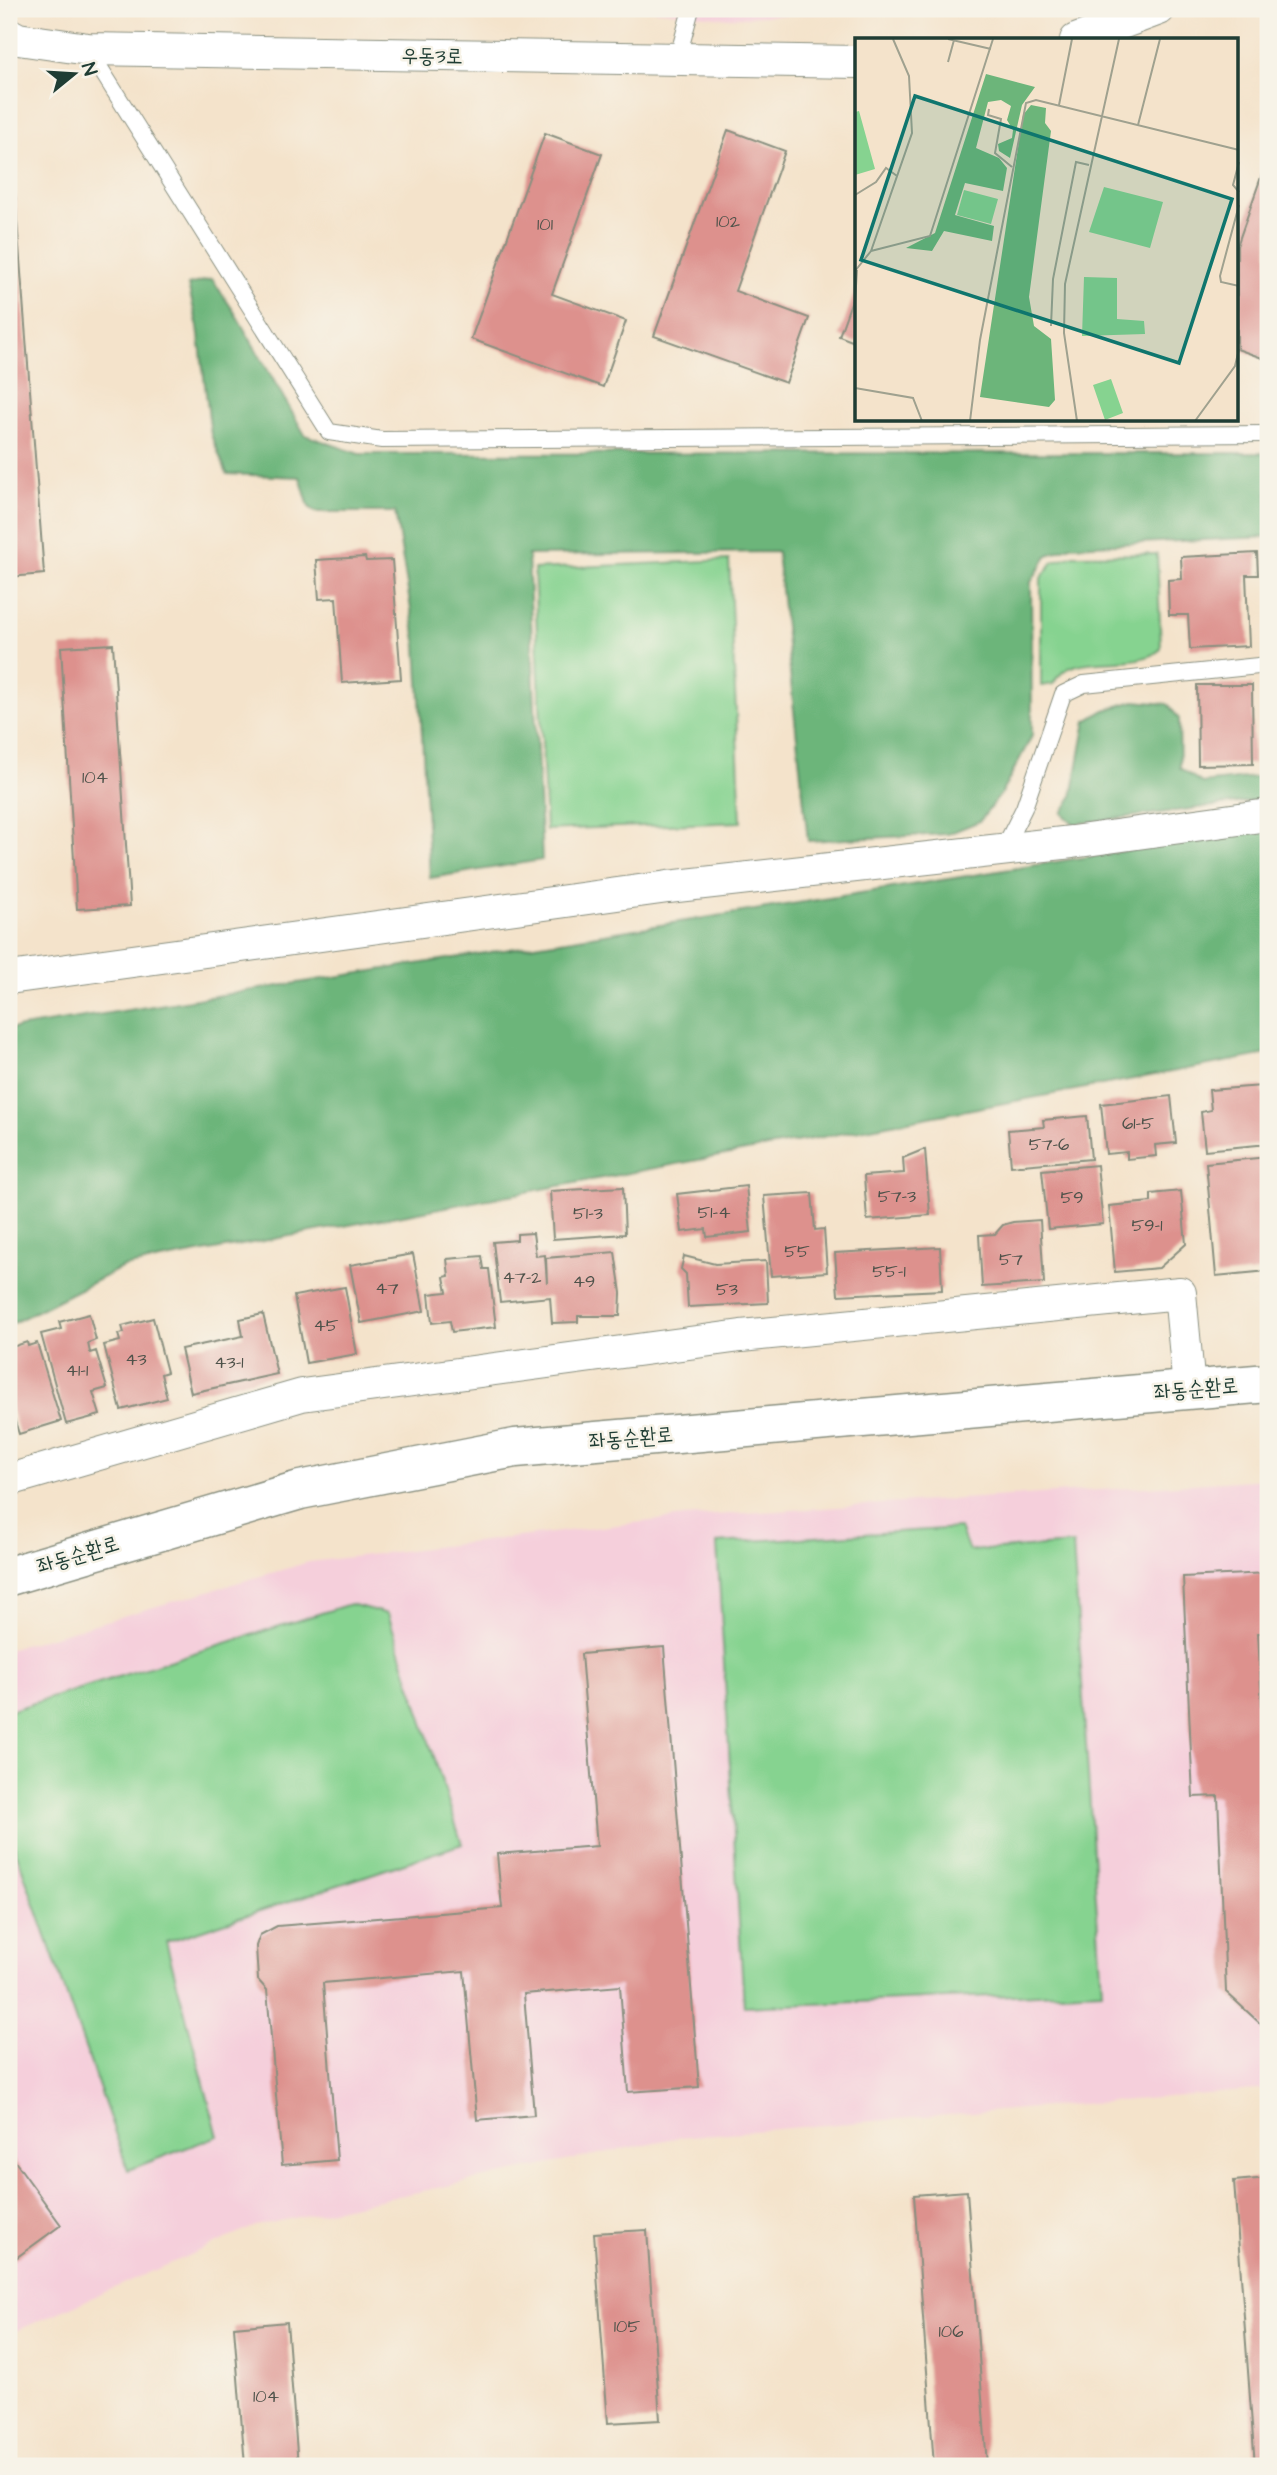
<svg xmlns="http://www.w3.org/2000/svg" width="1277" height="2475" viewBox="0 0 1277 2475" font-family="'Architects Daughter','Poor Story',sans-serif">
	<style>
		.built { fill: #f5cfdb }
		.green { fill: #86d390; stroke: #528862; stroke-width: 2 }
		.forest { fill: #6cb57a; stroke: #467957; stroke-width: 2 }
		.building { fill: #dd918d }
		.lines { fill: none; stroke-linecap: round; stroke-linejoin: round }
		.service-casing { stroke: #8a9080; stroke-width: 18 }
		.minor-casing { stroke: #8a9080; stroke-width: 34 }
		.tertiary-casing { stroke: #8a9080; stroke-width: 41 }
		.service { stroke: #fff; stroke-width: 16 }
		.minor { stroke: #fff; stroke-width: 32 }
		.tertiary { stroke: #fff; stroke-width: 38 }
		.labels { text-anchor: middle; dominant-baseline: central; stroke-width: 5; stroke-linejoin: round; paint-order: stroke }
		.number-label { font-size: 18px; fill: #4e524a }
		.street-label { font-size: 21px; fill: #1f3d34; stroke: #f7f3e8 }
		.inset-road { fill: none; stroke: #9fa18f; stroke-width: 2 }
		.view { fill: #0f766e; fill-opacity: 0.15; stroke: #0f766e; stroke-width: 3.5 }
		.inset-edge { fill: none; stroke: #1f3d34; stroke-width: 3.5 }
	</style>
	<rect width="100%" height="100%" fill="#f7f3e8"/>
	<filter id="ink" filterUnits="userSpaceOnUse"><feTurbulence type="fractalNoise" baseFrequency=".0143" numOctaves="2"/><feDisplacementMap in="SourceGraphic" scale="14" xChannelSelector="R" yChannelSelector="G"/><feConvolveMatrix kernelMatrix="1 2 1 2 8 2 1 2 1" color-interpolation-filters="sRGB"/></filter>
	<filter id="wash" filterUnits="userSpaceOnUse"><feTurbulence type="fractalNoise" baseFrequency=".00686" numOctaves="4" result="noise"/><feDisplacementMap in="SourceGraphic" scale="28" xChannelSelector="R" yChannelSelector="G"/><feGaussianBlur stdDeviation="1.57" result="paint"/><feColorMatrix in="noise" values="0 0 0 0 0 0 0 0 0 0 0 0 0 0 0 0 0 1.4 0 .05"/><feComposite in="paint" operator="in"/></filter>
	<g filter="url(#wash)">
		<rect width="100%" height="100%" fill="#f4e3cb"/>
		<path class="built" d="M645 9H902L725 18Z
			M1268 1479V2089L680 2137 256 2226 9 2334V1649L309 1562 684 1517Z"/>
		<path class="green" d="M1157 554 1161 649C1132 674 1073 646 1053 684L1041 686V578L1053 562 1074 555Z
			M729 560 741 822 546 830 534 569Z
			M960 1528 969 1551 1073 1544 1102 1991 744 2007 717 1543Z
			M350 1604 388 1614 462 1844 166 1942 218 2136 128 2170 9 1831V1711Z"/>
		<path class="forest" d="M212 279 235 313 305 435 359 454 1268 453V537L1071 546 1048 555 1031 582 1032 736 1001 794 980 821 948 834 808 841 777 552 528 555 542 860 430 878 417 646 395 512H316L309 507 300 477 227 474 211 435 198 327 188 285Z
			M1134 701 1168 704 1179 719 1180 768 1202 783 1264 776 1268 771V799L1074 824 1062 813 1072 797 1086 721 1105 710Z
			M1268 828V1054L123 1267 9 1325V1029Z"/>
		<g id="blocks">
			<path class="building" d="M728 130 785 151 735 291 809 318 786 383 654 336Z
				M545 133 602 154 552 294 626 321 603 387 471 339Z
				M1268 157V360L1237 349V246Z
				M9 194H15L44 574 9 577Z
				M857 286V343L839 336Z
				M1257 553 1258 575H1246L1249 646 1190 649 1188 615H1169L1168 580 1182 579 1181 557Z
				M365 557 366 561 392 560 401 679 342 683 336 598 319 599 316 560Z
				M113 644 130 906 77 909 61 647Z
				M1197 685H1252L1253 764 1198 765Z
				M1262 1086 1263 1094 1268 1093V1144L1205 1150 1201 1112 1211 1110 1209 1090Z
				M1171 1096 1176 1143 1155 1145 1156 1156 1127 1159V1152L1106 1154 1101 1104Z
				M1087 1116 1091 1159 1011 1166 1008 1130 1044 1127 1043 1120Z
				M925 1149 930 1215 867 1220 864 1176 904 1173 903 1158Z
				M1268 1157V1271L1216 1276 1206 1163Z
				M1097 1165 1103 1224 1048 1229 1042 1170Z
				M746 1186 751 1232 707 1237 706 1229 682 1232 677 1194Z
				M623 1187 625 1234 553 1239 550 1191Z
				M1181 1191 1186 1244 1159 1268 1115 1272 1109 1206 1151 1202V1194Z
				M812 1193 815 1230 824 1229 827 1272 771 1276 764 1196Z
				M1040 1220 1044 1283 982 1287 979 1235 995 1234 1003 1225 1013 1222Z
				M533 1233 536 1256 545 1255 547 1283 546 1258 615 1252 621 1293 620 1316H578V1322L552 1323 550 1297 500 1302 493 1242 517 1240V1234Z
				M940 1247 942 1290 838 1295 835 1253Z
				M413 1254 424 1311 361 1323 350 1265Z
				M482 1256 484 1269H489L496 1327 452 1332 450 1321 432 1323 429 1294 447 1292 444 1277 449 1276 447 1259Z
				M684 1256 715 1264 766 1261 768 1303 688 1307 686 1274 681 1269Z
				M345 1287 357 1354 306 1363 294 1296Z
				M89 1314 96 1340 88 1343 90 1353 96 1351 107 1388 93 1392 100 1415 66 1424 41 1334 61 1329 59 1322Z
				M263 1314 277 1374 191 1393 181 1349 243 1336 240 1319Z
				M153 1318 167 1372 161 1374 167 1398 121 1410 104 1345 120 1341 118 1334 124 1333 122 1326Z
				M27 1342 28 1346 37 1343 61 1421 19 1434 9 1402V1348Z
				M1268 1573V1633H1258L1263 1725H1268V2027L1263 2026 1226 1992 1218 1796 1193 1797 1183 1577Z
				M664 1647 699 2087 628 2092 620 1986 524 1994 534 2115 477 2120 464 1971 323 1983 337 2160 282 2165 267 1990 258 1980 256 1946 260 1935 277 1926 502 1908 497 1854 597 1846 581 1654Z
				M9 2153 61 2225 9 2263Z
				M1268 2178V2466H1255L1234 2181Z
				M967 2191 987 2466H934L914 2195Z
				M647 2230 660 2420 608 2423 594 2233Z
				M287 2322 298 2466H245L234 2327Z"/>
		</g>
	</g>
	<g filter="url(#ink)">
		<use href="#blocks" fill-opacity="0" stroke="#8a9080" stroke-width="2"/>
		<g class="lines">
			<defs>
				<path id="service" d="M88 49 329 432 382 440 1268 434
					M677 60 691 9
					M1003 850 1024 808 1063 694 1084 684 1268 665"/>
				<path id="minor" d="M9 34 18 39 88 49 857 62
					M1076 40 1159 9
					M9 978 668 887 1072 842 1268 815
					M9 1480 302 1395 741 1336 1180 1293 1189 1389"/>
				<path id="tertiary" d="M9 1576 300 1490 515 1448 1268 1383"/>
			</defs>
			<use href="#service" class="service-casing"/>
			<use href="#minor" class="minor-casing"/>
			<use href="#tertiary" class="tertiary-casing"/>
			<use href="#service" class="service"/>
			<use href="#minor" class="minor"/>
			<use href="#tertiary" class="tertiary"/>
		</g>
	</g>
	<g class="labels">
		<g class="number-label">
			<text x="728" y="221">102</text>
			<text x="545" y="224">101</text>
			<text x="95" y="777">104</text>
			<text x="1138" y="1123">61-5</text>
			<text x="1049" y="1144">57-6</text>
			<text x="897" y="1196">57-3</text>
			<text x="1072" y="1197">59</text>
			<text x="714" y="1212">51-4</text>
			<text x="588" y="1213">51-3</text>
			<text x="1147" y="1225">59-1</text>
			<text x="797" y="1251">55</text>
			<text x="1011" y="1259">57</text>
			<text x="889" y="1271">55-1</text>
			<text x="522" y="1277">47-2</text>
			<text x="584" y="1281">49</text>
			<text x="387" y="1288">47</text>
			<text x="727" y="1289">53</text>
			<text x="326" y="1325">45</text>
			<text x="136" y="1359">43</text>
			<text x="229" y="1362">43-1</text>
			<text x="77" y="1370">41-1</text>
			<text x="627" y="2326">105</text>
			<text x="951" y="2331">106</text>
			<text x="266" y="2396">104</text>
		</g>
		<g class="street-label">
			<text transform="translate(432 56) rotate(1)">우동3로</text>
			<text transform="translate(1196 1389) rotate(-5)">좌동순환로</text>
			<text transform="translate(631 1438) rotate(-5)">좌동순환로</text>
			<text transform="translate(78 1555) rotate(-17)">좌동순환로</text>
		</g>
	</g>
	<g transform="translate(855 38)">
		<rect width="383" height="383" fill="#f4e3cb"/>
		<path d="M4 73 20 131 0 137V74ZM249 149 308 164 295 210 234 194ZM109 152 143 161 136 186 102 177ZM229 239 262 240V281L289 283 290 296 227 298ZM256 341 268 375 250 382 238 347Z" fill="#86d390"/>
		<path d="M131 36 180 49 167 67 155 120 144 113 143 106 157 100 158 92 152 82 156 68 146 62 133 64 121 110 144 120 152 130 148 153 110 145 100 177 139 188 137 203 89 193 77 213 51 210 80 195ZM176 67 191 70 190 85 196 93 174 259 179 288 196 301 200 362 194 369 125 359 168 77Z" fill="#6cb57a"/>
		<path class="inset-road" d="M93 1 136 11M93 24 99 2M204 67 217 1M134 71 133 77 146 81 140 115 157 129M283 87 305 1M384 124 378 147 384 154M0 157 21 144 31 130 42 138M384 167 365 238 366 244 384 248M16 213 75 198 138 1M0 233 16 213 57 95 54 38 38 1M0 264 2 232M196 288 198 241 221 124 234 127M0 350 58 360 67 383M115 383 125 302 171 65 181 62 384 112M222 383 209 295 210 246 264 1M340 383 380 328 384 311"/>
		<path class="view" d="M60 58 377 161 324 325 6 222Z"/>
		<rect width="383" height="383" class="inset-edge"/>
	</g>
	<rect width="1277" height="2475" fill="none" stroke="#f7f3e8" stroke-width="35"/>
	<g transform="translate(74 74) rotate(72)" stroke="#f7f3e8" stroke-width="5" paint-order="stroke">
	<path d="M0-5L12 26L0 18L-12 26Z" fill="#1f3d34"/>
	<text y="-10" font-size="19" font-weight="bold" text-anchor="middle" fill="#1f3d34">N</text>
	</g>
</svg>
